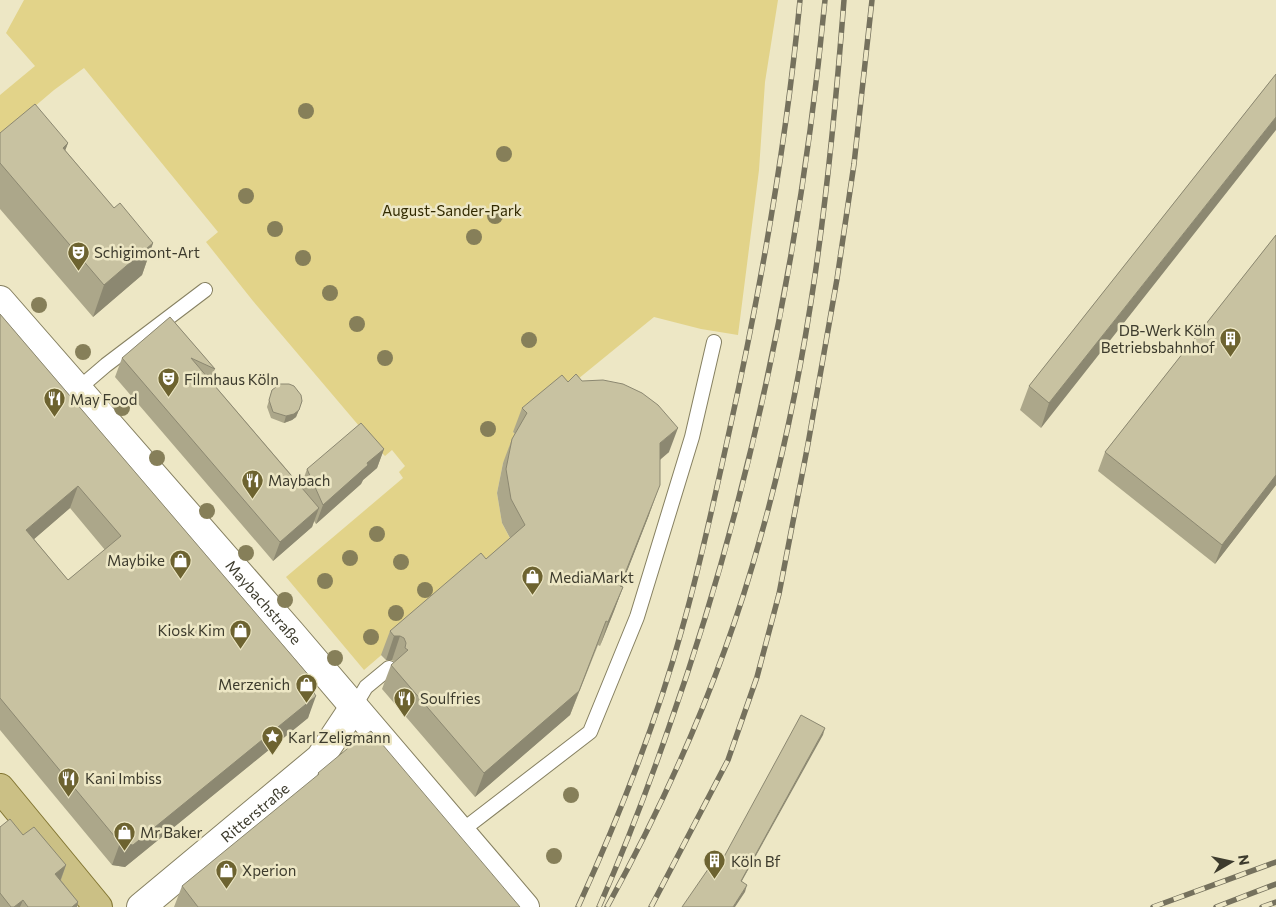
<svg xmlns="http://www.w3.org/2000/svg" width="1276" height="907" viewBox="0 0 1276 907" font-family="Commissioner,sans-serif">
	<style>
		.green { fill: #e2d389 }
		.lines { fill: none; stroke-linecap: round; stroke-linejoin: round }
		.lane-casing { stroke: #868061; stroke-width: 16 }
		.street-casing { stroke: #868061; stroke-width: 30 }
		.primary-casing { stroke: #837632; stroke-width: 30 }
		.lane { stroke: #fff; stroke-width: 14 }
		.street { stroke: #fff; stroke-width: 28 }
		.primary { stroke: #cbc085; stroke-width: 28 }
		.rail-casing { stroke: #75715d; stroke-width: 5.5 }
		.rail { stroke: #ede7c5; stroke-width: 4; stroke-dasharray: 11; stroke-linecap: butt }
		.tree { fill: #867f59 }
		.wall { fill: #aca78a; fill-rule: evenodd }
		.shaded-wall { fill: #8c8871 }
		.building { fill: #c8c2a1; stroke: #8c8871; fill-rule: evenodd }
		.labels { text-anchor: middle; dominant-baseline: central; stroke-width: 5; stroke-linejoin: round; paint-order: stroke }
		.park-label { font-size: 15px; fill: #322a01; stroke: #ede7c5 }
		.poi-label { font-size: 15px; fill: #3d3b2d; stroke: #ede7c5; text-anchor: start }
		.street-label { font-size: 15px; fill: #3d3b2d; stroke: #ede7c5 }
	</style>
	<rect width="100%" height="100%" fill="#ede7c5"/>
	<path class="green" d="M24 0H778L765 82 759 170 738 335 701 329 654 317 513 432 518 437 503 463 497 493 502 523 516 550 472 577 364 670 286 577 403 478 399 472 405 466 392 450 385 456 382 453 253 301 206 242 218 232 84 68 54 90 0 136V95L35 66 6 33Z"/>
	<g class="lines">
		<defs>
			<path id="lane" d="M78 389 106 365 205 290
				M354 707 366 687 389 668
				M460 832 590 732 637 617 692 437 714 342"/>
			<g id="street">
				<path id="s1" d="M0 300 291 633 525 907"/>
				<path id="s2" d="M141 907 320 758 354 707"/>
			</g>
			<path id="primary" d="M0 788 98 907"/>
		</defs>
		<use href="#lane" class="lane-casing"/>
		<use href="#street" class="street-casing"/>
		<use href="#primary" class="primary-casing"/>
		<use href="#lane" class="lane"/>
		<use href="#street" class="street"/>
		<use href="#primary" class="primary"/>
		<defs>
			<path id="rail" d="M578 907C619 817 656 724 682 629 700 566 714 501 728 437 760 293 786 147 800 0
				M599 907C625 848 648 788 669 727 753 490 801 250 825 0
				M607 907C671 791 725 667 760 539 810 364 830 181 844 0
				M651 907 728 760 757 677 779 594 808 444 837 279 854 164 872 0
				M1153 907 1276 862
				M1216 907 1276 884
				M1262 907 1276 902"/>
		</defs>
		<use href="#rail" class="rail-casing"/>
		<use href="#rail" class="rail"/>
	</g>
	<g class="tree">
		<circle cx="306" cy="111" r="8"/>
		<circle cx="504" cy="154" r="8"/>
		<circle cx="246" cy="196" r="8"/>
		<circle cx="495" cy="216" r="8"/>
		<circle cx="275" cy="229" r="8"/>
		<circle cx="474" cy="237" r="8"/>
		<circle cx="303" cy="258" r="8"/>
		<circle cx="330" cy="293" r="8"/>
		<circle cx="39" cy="305" r="8"/>
		<circle cx="357" cy="324" r="8"/>
		<circle cx="529" cy="340" r="8"/>
		<circle cx="83" cy="352" r="8"/>
		<circle cx="385" cy="358" r="8"/>
		<circle cx="122" cy="408" r="8"/>
		<circle cx="488" cy="429" r="8"/>
		<circle cx="157" cy="458" r="8"/>
		<circle cx="207" cy="511" r="8"/>
		<circle cx="377" cy="534" r="8"/>
		<circle cx="246" cy="553" r="8"/>
		<circle cx="350" cy="558" r="8"/>
		<circle cx="401" cy="562" r="8"/>
		<circle cx="325" cy="581" r="8"/>
		<circle cx="425" cy="590" r="8"/>
		<circle cx="285" cy="600" r="8"/>
		<circle cx="396" cy="613" r="8"/>
		<circle cx="371" cy="637" r="8"/>
		<circle cx="335" cy="658" r="8"/>
		<circle cx="571" cy="795" r="8"/>
		<circle cx="554" cy="856" r="8"/>
	</g>
	<path class="wall" d="M1276 74 1041 428 1020 410 1029 386Z
		M0 133 68 143 65 150 114 208 153 243 142 275 93 317 0 209Z
		M1276 235V485L1215 564 1098 471 1105 452Z
		M0 314 317 685 308 718 125 867 112 865 0 730ZM70 508 105 550 68 580 34 539Z
		M170 317 215 369 210 380 301 486 307 469 384 449 377 468 363 480 361 484 316 524 314 521 312 527 273 561 115 377 122 358Z
		M582 381 669 452 660 460 649 515 621 586 623 587 614 611 600 646 598 645 570 715 475 797 382 689 391 665 395 662 392 660H386L381 655 390 631 486 559 510 538 502 523 497 493 503 463 512 439 515 434 513 432 522 408 568 382Z
		M272 390 302 401 296 417 292 420 284 423 271 418 267 407Z
		M318 773 520 907H174L182 886 317 776Z
		M0 827 23 835 66 865 61 880 78 902 77 907H0Z"/>
	<path class="shaded-wall" d="M1276 117V130L1041 428 1049 403Z
		M68 143 56 175 63 148Z
		M153 243 142 275 93 317 104 285Z
		M299 410 296 417 292 420 284 423 286 416Z
		M678 428 669 452 651 467 660 443Z
		M384 449 377 468 363 480 361 484 316 524 323 505 367 463Z
		M1276 475V485L1215 564 1222 545Z
		M78 486 70 508 18 553 26 530Z
		M658 490 649 515 612 610 620 586Z
		M319 508 312 527 273 561 280 542Z
		M623 587 614 611 600 646 608 622Z
		M606 621 570 715 475 797 484 773Z
		M394 636H400L392 660H386Z
		M317 685 312 699 316 696 308 718 125 867 112 865 120 843 312 690Z
		M825 728 823 735 738 888 741 881Z
		M66 865 59 884 55 874Z
		M747 885 745 892 735 907H733Z
		M23 900 20 907H14Z
		M78 902 77 907H72Z"/>
	<path class="building" d="M1276 74V117L1049 403 1029 386Z
		M35 104 68 143 63 148 114 208 120 203 153 243 104 285 0 163V133Z
		M1276 235V475L1222 545 1105 452Z
		M0 314 317 685 312 690 316 696 133 845 120 843 0 698ZM78 486 121 536 68 580 26 530Z
		M170 317 215 369 191 358 319 508 280 542 122 358Z
		M576 374 582 381 603 380 623 384 642 393 658 405 678 428 660 443V485L658 490 620 586 623 587 608 622 606 621 579 691 484 773 391 665 408 650 405 648 406 643 404 638 400 636H394L390 631 481 553 486 559 525 525 511 499 506 469 512 439 527 413 522 408 562 375 568 382Z
		M280 384H289L294 386 301 395 302 401 299 410 294 414 286 416 273 412 269 400 272 390Z
		M361 423 384 449 367 463 368 465 323 505 307 469Z
		M801 715 825 728 741 881 747 885 733 907H682L713 862 719 866Z
		M371 731 520 907H198L182 886 319 774 318 773 359 739Z
		M10 819 23 835 34 827 66 865 55 874 78 902 72 907H28L23 900 14 907H11L0 893V827Z"/>
	<defs>
		<symbol id="theatre-pin" viewBox="-11 -11 22 30"><path d="M0 17L-7.5 6A9.5 9.5 0 1 1 7.5 6Z" fill="#6d6330" stroke="#ede7c5"/><path d="M-5-5.5Q0-4 5-5.5V0Q5 5 0 6Q-5 5-5 0ZM-3.3-2.5H-1v1.5H-3.3ZM1-2.5H3.3v1.5H1ZM-2.8 1Q0 5.5 2.8 1Z" fill="#fff"/></symbol>
		<symbol id="building-pin" viewBox="-11 -11 22 30"><path d="M0 17L-7.5 6A9.5 9.5 0 1 1 7.5 6Z" fill="#6d6330" stroke="#ede7c5"/><path d="M-4-6H4V6H1V3H-1V6H-4ZM-2.5-4.3h1.7v1.8h-1.7ZM.8-4.3h1.7v1.8H.8ZM-2.5-1h1.7V.8h-1.7ZM.8-1h1.7V.8H.8Z" fill="#fff"/></symbol>
		<symbol id="restaurant-pin" viewBox="-11 -11 22 30"><path d="M0 17L-7.5 6A9.5 9.5 0 1 1 7.5 6Z" fill="#6d6330" stroke="#ede7c5"/><path d="M-5-6h1v4h1v-4h1v4h1v-4h1v5L-1.5 .5V6h-2V.5L-5-1ZM5-6V6H3V1.5H1.5Q1.5-4 5-6Z" fill="#fff"/></symbol>
		<symbol id="shop-pin" viewBox="-11 -11 22 30"><path d="M0 17L-7.5 6A9.5 9.5 0 1 1 7.5 6Z" fill="#6d6330" stroke="#ede7c5"/><path d="M-5-2.5h2.3a2.7 3.5 0 0 1 5.4 0H5L5.5 6h-11ZM-1.5-2.5h3a1.5 2.3 0 0 0-3 0Z" fill="#fff"/></symbol>
		<symbol id="sight-pin" viewBox="-11 -11 22 30"><path d="M0 17L-7.5 6A9.5 9.5 0 1 1 7.5 6Z" fill="#6d6330" stroke="#ede7c5"/><path d="M0-6L1.8-2.2L6-1.7L2.9 1.2L3.7 5.4L0 3.3L-3.7 5.4L-2.9 1.2L-6-1.7L-1.8-2.2Z" fill="#fff"/></symbol>
	</defs>
	<g fill-rule="evenodd">
		<use href="#theatre-pin" x="66" y="240" width="25" height="34"/>
		<use href="#building-pin" x="1218" y="326" width="25" height="34"/>
		<use href="#theatre-pin" x="156" y="366" width="25" height="34"/>
		<use href="#restaurant-pin" x="42" y="386" width="25" height="34"/>
		<use href="#restaurant-pin" x="240" y="468" width="25" height="34"/>
		<use href="#shop-pin" x="168" y="548" width="25" height="34"/>
		<use href="#shop-pin" x="520" y="564" width="25" height="34"/>
		<use href="#shop-pin" x="228" y="618" width="25" height="34"/>
		<use href="#shop-pin" x="294" y="672" width="25" height="34"/>
		<use href="#restaurant-pin" x="392" y="686" width="25" height="34"/>
		<use href="#sight-pin" x="260" y="724" width="25" height="34"/>
		<use href="#restaurant-pin" x="56" y="766" width="25" height="34"/>
		<use href="#shop-pin" x="112" y="820" width="25" height="34"/>
		<use href="#building-pin" x="702" y="848" width="25" height="34"/>
		<use href="#shop-pin" x="214" y="858" width="25" height="34"/>
	</g>
	<g class="labels">
		<g class="park-label">
			<text x="452" y="210">August-Sander-Park</text>
		</g>
		<g class="poi-label">
			<text x="94" y="252">Schigimont-Art</text>
			<text x="1215" y="330" text-anchor="end">DB-Werk Köln<tspan x="1215" dy="17">Betriebsbahnhof</tspan></text>
			<text x="184" y="379">Filmhaus Köln</text>
			<text x="70" y="399">May Food</text>
			<text x="268" y="480">Maybach</text>
			<text x="165" y="560" text-anchor="end">Maybike</text>
			<text x="549" y="577">MediaMarkt</text>
			<text x="225" y="630" text-anchor="end">Kiosk Kim</text>
			<text x="290" y="684" text-anchor="end">Merzenich</text>
			<text x="420" y="698">Soulfries</text>
			<text x="288" y="737">Karl Zeligmann</text>
			<text x="85" y="778">Kani Imbiss</text>
			<text x="140" y="832">Mr Baker</text>
			<text x="731" y="861">Köln Bf</text>
			<text x="242" y="870">Xperion</text>
		</g>
		<g class="street-label">
			<text stroke="none"><textPath href="#s1" startOffset="401">Maybachstraße</textPath></text>
			<text stroke="none"><textPath href="#s2" startOffset="148">Ritterstraße</textPath></text>
		</g>
	</g>
	<g transform="translate(1231 862) rotate(81)" stroke="#ede7c5" stroke-width="4" paint-order="stroke">
	<path d="M0-4L9 19L0 12L-9 19Z" fill="#3d3b2d"/>
	<text y="-8" font-size="14" font-weight="bold" text-anchor="middle" fill="#3d3b2d">N</text>
	</g>
</svg>
